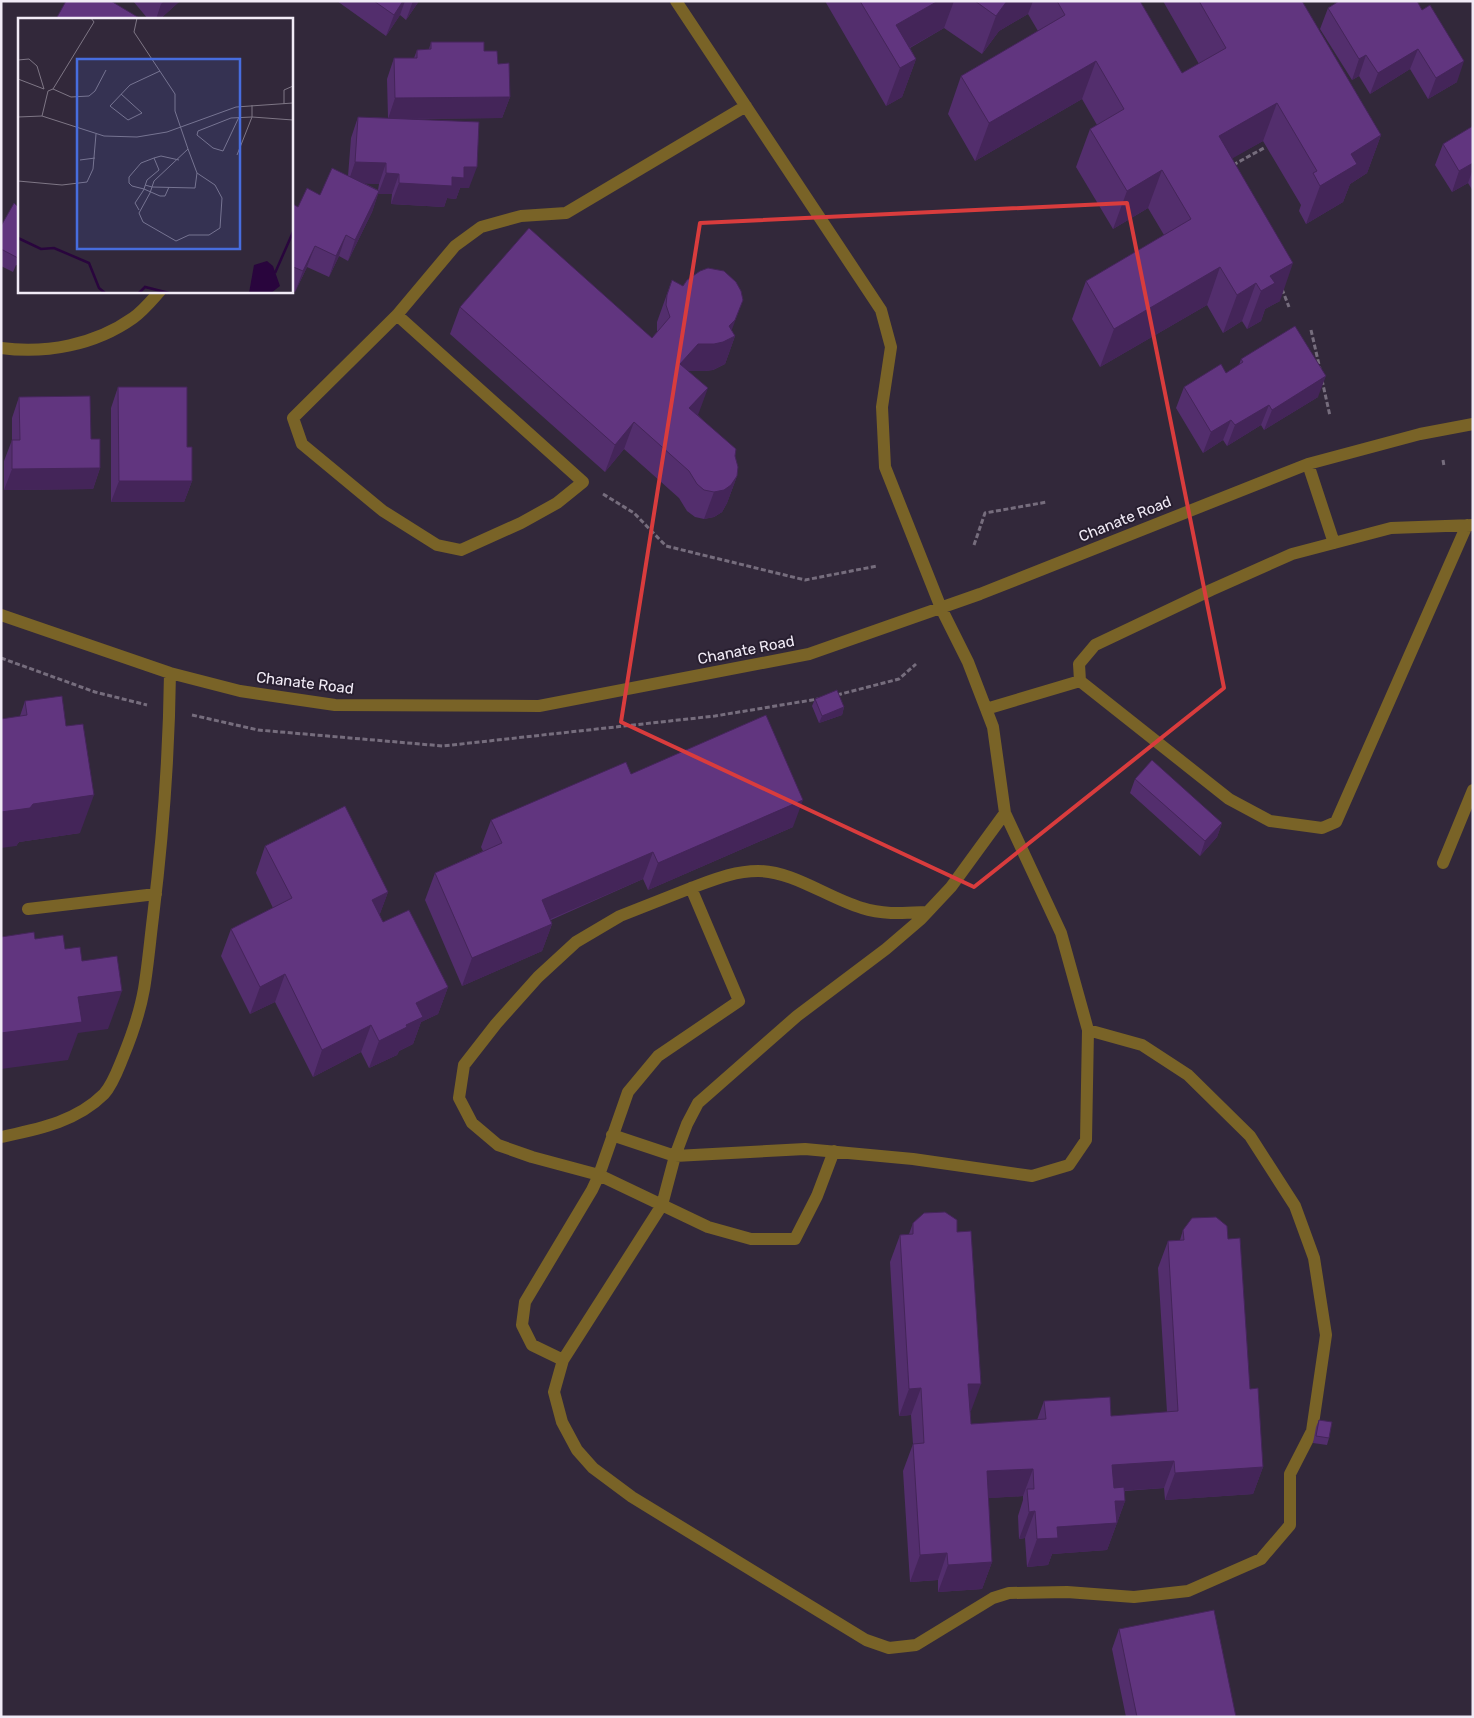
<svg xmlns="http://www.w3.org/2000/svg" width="1474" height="1718" viewBox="0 0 1474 1718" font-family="Rubik,sans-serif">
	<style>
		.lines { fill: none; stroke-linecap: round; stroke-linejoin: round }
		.path { stroke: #766d7d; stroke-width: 3; stroke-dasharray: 5 2.5; stroke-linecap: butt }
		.minor { stroke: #796327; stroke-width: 12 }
		.wall { fill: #532e6d; fill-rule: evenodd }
		.shaded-wall { fill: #442559 }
		.building { fill: #61357f; stroke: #442559 }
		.marked { fill: none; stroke: #d93c3d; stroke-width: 4; stroke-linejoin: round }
		.labels { text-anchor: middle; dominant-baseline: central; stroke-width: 4; stroke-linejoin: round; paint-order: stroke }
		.street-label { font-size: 15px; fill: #f1ebf6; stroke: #281f30 }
		.inset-river { fill: none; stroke: #29053d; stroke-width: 2.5 }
		.inset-road { fill: none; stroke: #7e7685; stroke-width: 1 }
		.view { fill: #476dde; fill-opacity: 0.15; stroke: #476dde; stroke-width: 2.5 }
		.inset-edge { fill: none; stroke: #f1ebf6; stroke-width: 2.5 }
	</style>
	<rect width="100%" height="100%" fill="#32283a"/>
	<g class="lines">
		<path class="path" d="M1233 165 1264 148
			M1282 289 1289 307
			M1311 330 1320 369
			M1322 380 1330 416
			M1443 460 1444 466
			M603 494 634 513 666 546 805 580 877 566
			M974 545 985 513 1047 502
			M1 658 95 692 147 705
			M837 695 899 679 916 664
			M192 715 258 730 443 746 715 716 818 699"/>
		<path class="minor" d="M676 1 881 310 891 347 882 407 885 467 941 608 968 662 993 727 1005 813
			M397 315 583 482 557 503 521 523 461 550 437 545 383 511 302 444 293 418 397 315 455 246 481 227 521 216 566 213 746 106
			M1 348C46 354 95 345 133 318 143 311 152 300 160 291
			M1308 464 1334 543
			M1467 525 1336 822 1322 828 1270 821 1229 799 1080 681 1079 664 1095 645 1211 590 1292 554 1391 528 1473 525
			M1 615 170 673 240 691 335 705 539 706 809 654 980 594 1308 464 1420 434 1473 424
			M986 709 1080 681
			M1443 863 1473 790
			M691 888C713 880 734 871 758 871 793 871 828 898 862 908 883 915 905 913 927 912
			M28 909 156 894
			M612 1135 675 1156 805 1149 913 1159 1032 1176 1069 1165 1086 1140 1088 1030 1061 933 1005 813 951 887 921 919 886 949 797 1016 698 1103 687 1124 675 1156 662 1205 563 1360 554 1392 562 1422 577 1450 593 1468 632 1497 866 1640 889 1648 916 1645 993 1598 1009 1593 1067 1592 1134 1597 1188 1591 1261 1559 1290 1525V1474L1312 1431 1326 1335 1314 1258 1295 1206 1250 1136 1188 1075 1142 1045 1088 1030
			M1 1137C38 1129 76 1122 104 1094 113 1084 118 1069 123 1057 132 1035 140 1012 144 989 148 965 150 941 153 917 163 836 169 754 170 673
			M563 1360 532 1345 522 1325 525 1302 592 1190 599 1175 628 1092 658 1056 739 1001 691 888 620 916 576 942 538 977 496 1024 464 1065 459 1098 472 1123 498 1145 532 1157 599 1175 708 1227 751 1239H795L817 1196 834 1151"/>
	</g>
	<path class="wall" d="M133 1H180L160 19H148Z
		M337 1H419L406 20 400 15 386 36Z
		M825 1H1140L1182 73 1199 64 1163 1H1302L1381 135 1367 173 1350 184 1343 202 1306 224 1299 211 1301 205 1263 141 1232 158 1280 301 1265 309 1261 321 1247 329 1242 321 1223 333 1207 305 1100 367 1072 319 1086 281 1164 235 1148 208 1113 229 1076 167 1090 129 1097 125 1082 99 975 161 948 114 961 76 1038 31 1028 14 999 31 982 54 944 28 910 48 916 59 902 97 886 106Z
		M1335 1H1417L1457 82 1428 99 1410 69 1370 94 1359 76 1352 80 1320 29 1328 8 1336 3Z
		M431 42 484 51 498 64 510 97 502 118 405 119 469 188H460L456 199 447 198 444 207 391 204 392 194H378L372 212 348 261 339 256 329 277 307 267 295 292 291 290V203L298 207 320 195 348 176 351 138 358 117 388 118 387 79 394 58H414L417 50 429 49ZM364 183 379 184 378 190Z
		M1473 126V191L1468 183 1452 192 1435 165 1443 144Z
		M19 203V266L16 265 13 272 1 266V226L17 206Z
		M672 280 732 331 735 336 725 364 713 370 704 371H688L698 415 735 456 737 476 727 503 722 512 714 517 704 519 695 517 687 511 679 498 624 449 605 472 450 334 460 307 652 338 657 333V322Z
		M1241 359 1318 397 1264 430 1261 425 1227 446 1223 440 1203 453 1176 408 1184 387 1226 373 1239 365Z
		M118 387 187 447 192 481 184 502H111V408Z
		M19 397 91 439 100 468 93 489 4 490V461L12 440V418Z
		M815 699 844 707 842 715 819 723 812 706Z
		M25 701 80 833 19 842 16 846 20 716Z
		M631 774 793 827 648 890 643 879 551 920 552 924 542 951 462 986 425 900 435 873 483 851 481 847 491 820Z
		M1135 779 1222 823 1217 837 1200 856 1130 793Z
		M265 846 388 892 379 916 383 922 448 987 438 1014 421 1022 413 1044 399 1051 397 1055 369 1068 361 1052 313 1077 275 1002 250 1014 221 956 231 929 273 908 256 873Z
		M913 1223 957 1232 971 1411H970L971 1424 1037 1420 1044 1401 1111 1416 1167 1412 1158 1268 1168 1241 1180 1240 1183 1230 1228 1239 1250 1389 1263 1467 1253 1494 1165 1500 1164 1488 1125 1491V1501L1107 1550 1052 1554 1048 1565 1027 1567 1025 1538 1019 1539 1018 1516 1023 1500V1496L988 1498 992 1562 982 1589 938 1592V1580L910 1582 903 1471 913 1444 911 1415 899 1416 890 1262 900 1235 909 1234Z
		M1319 1420 1329 1438 1327 1445 1313 1443 1316 1427Z
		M1119 1629 1236 1717H1126L1112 1649Z"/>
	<path class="shaded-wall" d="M164 1H180L160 19H156L161 4Z
		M403 1H405L400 15 386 36 394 15Z
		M413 1H419L406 20Z
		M938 1H954L944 28 893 57 896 25Z
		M1007 1H1033L1028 14 999 31 982 54 996 16Z
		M1418 49 1410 69 1370 94 1378 73Z
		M1366 55 1359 76 1352 80 1359 59Z
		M916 59 902 97 886 106 900 68Z
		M1096 61 1082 99 975 161 989 123Z
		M1464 61 1457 82 1428 99 1436 78Z
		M510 97 502 118 388 119 395 98Z
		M1277 103 1263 141 1205 174 1219 136Z
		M1381 135 1367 173 1350 184 1343 202 1306 224 1320 186 1351 154Z
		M355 162 386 163 379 184 348 183Z
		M1473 163V169L1468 183 1452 192 1459 171Z
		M464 167H477L469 188H460L456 199 447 198 444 207 391 204 399 183 452 177Z
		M1162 170 1148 208 1113 229 1127 191Z
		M386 173 399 174 392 194H378Z
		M379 191 372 212 348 261 355 240Z
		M346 235 339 256 329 277 336 256Z
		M315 246 307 267 295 292 303 271Z
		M1293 263 1280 301 1265 309 1261 321 1247 329 1261 291 1270 276Z
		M1220 267 1207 305 1100 367 1114 329Z
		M1256 283 1242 321 1223 333 1237 295Z
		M743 300 728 340 735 336 725 364 713 370 704 371H688L680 364 698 344 729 326Z
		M1326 376 1318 397 1264 430 1272 410Z
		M708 388 698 415 679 435 689 408Z
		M1269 405 1261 425 1227 446 1235 425Z
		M1231 420 1223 440 1203 453 1211 432Z
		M634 422 624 449 605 472 615 445Z
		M100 468 93 489 4 490 12 469Z
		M737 476 727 503 722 512 714 517 704 519 714 492Z
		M119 481H192L184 502H111Z
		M844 707 842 715 819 723 822 716Z
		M94 795 80 833 19 842 16 846 1 848V812L33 804Z
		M803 800 793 827 648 890 658 863Z
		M1222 823 1217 837 1200 856 1205 841Z
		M653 852 643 879 532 927 542 900Z
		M388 892 378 919 372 900Z
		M552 924 542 951 462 986 472 958Z
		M285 974 275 1002 250 1014 260 987Z
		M448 987 438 1014 421 1022 413 1044 399 1051 397 1055 369 1068 379 1041 416 1003Z
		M122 991 108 1029 78 1033 68 1060 1 1069V1033L78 997Z
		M371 1025 361 1052 313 1077 322 1050Z
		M968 1384H981L971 1411H958Z
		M921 1388 911 1415 899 1416 909 1389Z
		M1174 1461 1164 1488 1102 1492 1112 1465Z
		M1263 1467 1253 1494 1165 1500 1175 1473Z
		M1033 1469 1023 1496 977 1499 987 1471Z
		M1115 1501H1125L1107 1550 1052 1554 1048 1565 1027 1567 1037 1539 1057 1527Z
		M1035 1511 1025 1538 1019 1539 1029 1512Z
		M947 1553 938 1580 910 1582 920 1555Z
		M992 1562 982 1589 938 1592 948 1565Z"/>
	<path class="building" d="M66 1H111L141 19H56Z
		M374 1H403L394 15Z
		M860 1H938L896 25 916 59 900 68Z
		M975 1H1007L996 16Z
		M1057 1H1140L1182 73 1226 48 1199 1H1302L1381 135 1351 154 1357 164 1320 186 1313 173 1317 171 1277 103 1219 136 1293 263 1270 276 1275 283 1261 291 1256 283 1237 295 1220 267 1114 329 1086 281 1191 219 1162 170 1127 191 1090 129 1124 109 1096 61 989 123 961 76 1065 15Z
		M1339 1H1417L1422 10 1430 5 1464 61 1436 78 1418 49 1378 73 1366 55 1359 59 1328 8Z
		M431 42H484V51H497L498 64 509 63 510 97 395 98 394 58H417V50L431 49Z
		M358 117 479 122 477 167H464V178L452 177V186L399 183V174L386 173V163L355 162Z
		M1473 126V163L1459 171 1443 144Z
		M332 168 379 191 355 240 346 235 336 256 315 246 303 271 291 266V203L298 207 307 188 320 195Z
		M14 203 17 206 19 203V256L18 258 1 249V226Z
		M529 228 652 338 670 317 666 305 667 295 672 280 683 286 687 280 700 271 708 268 724 271 736 282 741 291 743 300 735 320 729 326 735 336 723 342 714 344H698L680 364 708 388 689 408 736 449 735 456 738 467 737 476 731 485 724 490 714 492 704 490 697 484 689 471 634 422 615 445 460 307Z
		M1295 326 1326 376 1272 410 1269 405 1235 425 1231 420 1211 432 1184 387 1221 364 1226 373 1243 362 1241 359Z
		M118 387H187V447H192V481H119Z
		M90 396 91 439H100V468L12 469V440H20L19 397Z
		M837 690 844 707 822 716 815 699Z
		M62 696 66 726 83 724 94 795 33 804 30 808 1 812V719L27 715 25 701Z
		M766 715 803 800 658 863 653 852 542 900 552 924 472 958 435 873 502 843 491 820 626 762 631 774Z
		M1152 760 1222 823 1205 841 1135 779Z
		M345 806 388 892 372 900 383 922 409 910 448 987 416 1003 423 1017 406 1025 407 1027 379 1041 371 1025 322 1050 285 974 260 987 231 929 292 898 265 846Z
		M34 932 35 939 63 935 65 949 80 947 82 961 117 956 122 991 78 997 82 1022 1 1033V937Z
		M945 1212 957 1220V1232L971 1231 981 1384H968L971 1424 1046 1419 1044 1401 1110 1397 1111 1416 1178 1411 1168 1241 1184 1240 1183 1230 1192 1218 1216 1217 1227 1226 1228 1239 1240 1238 1250 1389 1258 1388 1263 1467 1175 1473 1174 1461 1112 1465 1114 1488 1124 1487 1125 1501H1115L1117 1523 1057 1527 1058 1538 1037 1539 1035 1511 1029 1512 1027 1489H1034L1033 1469 987 1471 992 1562 948 1565 947 1553 920 1555 913 1444 924 1443 921 1388 909 1389 900 1235 913 1234V1223L924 1213Z
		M1319 1420 1332 1422 1329 1438 1316 1436Z
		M1214 1610 1236 1717H1137L1119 1629Z"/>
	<path class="marked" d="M1127 203 1224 688 974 887 621 722 700 223Z"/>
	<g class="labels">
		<g class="street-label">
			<text transform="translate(1125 519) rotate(-22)">Chanate Road</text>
			<text transform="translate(746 650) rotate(-11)">Chanate Road</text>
			<text transform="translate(305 683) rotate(7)">Chanate Road</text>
		</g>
	</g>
	<g transform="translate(18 18)">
		<rect width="275" height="275" fill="#32283a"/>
		<path d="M249 243 255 248 262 268 253 275H231L236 247Z" fill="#29053d"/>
		<path class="inset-river" d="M0 220 23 231 36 230 71 245 81 270 87 275M257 255 275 214M121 275 127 269 151 275"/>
		<path class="inset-road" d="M119 0 116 14 157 76V93L170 131M0 42 11 41 19 48 26 71 0 61M35 71 53 79 71 78 77 73 88 52M103 76 124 95 110 102 92 88 112 67 142 53M266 86V72L275 68M24 98 30 73 35 71 76 4 73 0M0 99 24 98 86 118 119 119 149 114 218 89 275 85M221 99 205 133 195 130 179 117 180 113 213 100 234 99 275 102M219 137 234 99V87M136 140 143 138 161 142M62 142 77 140M0 163 44 167 69 164 75 151 78 116M127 167 134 169 177 170 179 155 170 131 136 163 132 175 121 195 125 204 158 223 171 217H191L202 210 204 180 197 167 179 155M121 192 117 185 125 173 126 171 129 162 141 152 136 140 123 145 111 159V165L114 168 126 171 142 178H147L151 169"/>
		<path class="view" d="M59 41H222V231H59Z"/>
		<rect width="275" height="275" class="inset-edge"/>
	</g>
	<rect width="1474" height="1718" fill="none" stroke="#f1ebf6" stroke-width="5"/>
</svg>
